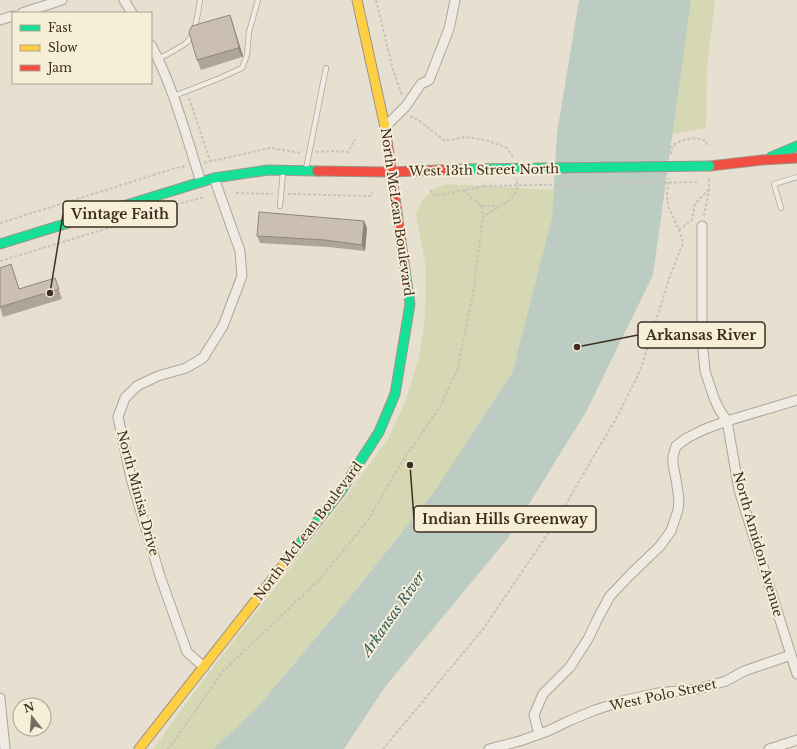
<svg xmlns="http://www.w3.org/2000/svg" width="797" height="749" viewBox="0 0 797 749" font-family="'Libre Baskerville',serif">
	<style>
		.green { fill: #d6d7b3 }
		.water { fill: #bcccc2 }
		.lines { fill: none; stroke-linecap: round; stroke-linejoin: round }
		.lane-casing { stroke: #ada599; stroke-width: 6 }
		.street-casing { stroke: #ada599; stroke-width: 11 }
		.fast-casing { stroke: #9c958a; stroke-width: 11 }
		.slow-casing { stroke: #9c958a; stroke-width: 11 }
		.jam-casing { stroke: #9c958a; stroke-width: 11 }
		.path { stroke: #c8c2b9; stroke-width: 2; stroke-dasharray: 3 2; stroke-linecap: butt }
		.lane { stroke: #efebe3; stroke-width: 4.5 }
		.street { stroke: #efebe3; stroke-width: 9 }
		.fast { stroke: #16e098; stroke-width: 9 }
		.slow { stroke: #ffcf43; stroke-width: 9 }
		.jam { stroke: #f24e42; stroke-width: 9 }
		.fast-bridge-casing { stroke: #9c958a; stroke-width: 11; stroke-linecap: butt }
		.path-bridge { stroke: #c8c2b9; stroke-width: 2; stroke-dasharray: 3 2; stroke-linecap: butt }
		.fast-bridge { stroke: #16e098; stroke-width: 9 }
		.wall { fill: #afa499 }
		.shaded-wall { fill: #8e867d }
		.building { fill: #cbbfb2; stroke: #8e867d }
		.labels { text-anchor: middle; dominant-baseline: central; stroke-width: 4; stroke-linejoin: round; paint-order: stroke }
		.street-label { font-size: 13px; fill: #3d2e20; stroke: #f7eed8 }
		.water-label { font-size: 14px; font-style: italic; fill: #2f5d5a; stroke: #f7eed8 }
		.leader { fill: none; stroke: #3d2e20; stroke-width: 1.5 }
		.callout-dot { fill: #3d2e20; stroke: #f7eed8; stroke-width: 1.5 }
		.callout { fill: #f7eed8; stroke: #3d2e20; stroke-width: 1.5 }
		.callout-label { font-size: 14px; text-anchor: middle; font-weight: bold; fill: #3d2e20 }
	</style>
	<rect width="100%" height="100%" fill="#e7e0d1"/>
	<path class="green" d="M691 0H715L707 67 706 128 672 134Z
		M448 184 554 190 552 218 512 373 434 492 355 591 257 708 213 749H153L200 684 344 499 388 439 405 403 419 357 425 319 426 268 416 214 423 199 436 187Z"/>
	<path class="water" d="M579 0H691L653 275 586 412 508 538 385 687 344 749H213L257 708 355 591 434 492 512 373 552 218 557 133Z"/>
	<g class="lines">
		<defs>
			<path id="lane" d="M158 59C168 54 178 49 186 43 196 35 198 11 200 0
				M174 96 220 78 242 68 247 55 249 32 258 0
				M306 169 326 68
				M280 206 283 172
				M781 208 774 184 797 177"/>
			<path id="street" d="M124 0 132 13
				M22 13 62 0
				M0 20 13 16
				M151 45C174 88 186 136 201 182
				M385 127 406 106 421 84 429 80 449 29 455 0
				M702 226V339L705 371 714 398 719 409 727 421 739 490 797 674
				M204 667 187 652 160 576 131 478 118 417 125 398 137 386 158 376 186 368 203 358 223 326 242 276 240 251 214 178
				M0 698 5 749
				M539 734 534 715 543 694 570 667 588 639 598 618 610 596 630 575 660 546 671 531 678 510 679 500 676 479 673 465V456L676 446 687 438 705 429 727 421 797 400
				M489 749 520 741 548 731 571 720 595 710 626 700 658 693 698 689 726 681 744 671 791 655
				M769 749 797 740"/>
			<path id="fast" d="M771 157 797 146
				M0 244 214 178 268 170 317 171
				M285 563 341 491 379 432 395 394 410 304 404 263"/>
			<path id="slow" d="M357 0 385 127 387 140
				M139 749 285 563"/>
			<path id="jam" d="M387 140 404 263
				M710 166 762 160 797 158
				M317 171 391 172 464 169"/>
		</defs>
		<use href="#lane" class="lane-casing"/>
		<use href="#street" class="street-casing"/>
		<use href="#fast" class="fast-casing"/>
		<use href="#slow" class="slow-casing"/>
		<use href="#jam" class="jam-casing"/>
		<path class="path" d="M376 0 393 70 402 95
			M189 98 210 161
			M410 116 418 120 445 141 465 137 486 140 507 148 513 157
			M316 152 332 151 348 152 355 139
			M671 154 672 146C682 139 695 136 706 141L707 146
			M204 163 270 148 302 153
			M430 190 435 196 484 186
			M463 190 481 206H498
			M236 193 273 194
			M288 194 371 196 373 191
			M481 206 483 217
			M704 216 709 190V177
			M0 223 176 168 186 166
			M679 230 692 220 695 204 708 190
			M0 261 145 217 163 208 204 197
			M167 749 173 743 223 671 322 577 368 520 401 463 438 410 457 371 473 294 483 217 511 199 517 191V179
			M383 749 484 628 553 526 618 415 640 371 669 279 683 243 679 230 668 206 667 193 669 178"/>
		<use href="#lane" class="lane"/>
		<use href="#street" class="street"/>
		<use href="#fast" class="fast"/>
		<use href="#slow" class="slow"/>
		<use href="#jam" class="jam"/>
		<defs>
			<path id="fast-bridge" d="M464 169 710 166"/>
		</defs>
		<use href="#fast-bridge" class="fast-bridge-casing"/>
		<path class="path-bridge" d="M484 186 699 182"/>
		<use href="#fast-bridge" class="fast-bridge"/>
	</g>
	<path class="wall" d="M230 15 243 56 242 57 201 70 197 60Z
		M364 221 367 228 365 251 328 247 260 243 257 236Z
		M11 264 19 289 55 278 62 299 3 317 0 307V268Z"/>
	<path class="shaded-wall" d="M230 15 243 56 242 57 238 48Z
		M364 221 367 228 365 251 362 245Z"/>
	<path class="building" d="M230 15 239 46 238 48 197 60 189 32 192 26Z
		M259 212 364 221 362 245 325 240 257 236Z
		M11 264 19 289 55 278 59 289 0 307V268Z"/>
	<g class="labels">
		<g class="street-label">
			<text transform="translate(484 170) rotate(-1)">West 13th Street North</text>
			<text transform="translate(397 212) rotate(82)">North McLean Boulevard</text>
			<text transform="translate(138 493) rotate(75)">North Minisa Drive</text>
			<text transform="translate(308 531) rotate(-53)">North McLean Boulevard</text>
			<text transform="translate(758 544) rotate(74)">North Amidon Avenue</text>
			<text transform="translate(663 695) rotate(-12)">West Polo Street</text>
		</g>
		<g class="water-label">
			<text transform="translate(393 614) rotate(-55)">Arkansas River</text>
		</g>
	</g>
	<path class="leader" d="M50 293L63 214M577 347L638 335M410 465L414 519"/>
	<g class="callout-dot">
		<circle cx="50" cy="293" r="4"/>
		<circle cx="577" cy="347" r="4"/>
		<circle cx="410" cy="465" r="4"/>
	</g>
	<g class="callout">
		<rect x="63" y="201" width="114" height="26" rx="4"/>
		<rect x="638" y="322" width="127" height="26" rx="4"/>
		<rect x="414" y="506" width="182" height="26" rx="4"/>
	</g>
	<g class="callout-label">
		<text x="120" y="219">Vintage Faith</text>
		<text x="701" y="340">Arkansas River</text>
		<text x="505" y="524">Indian Hills Greenway</text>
	</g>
	<rect x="12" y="12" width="140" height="72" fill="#f7eed8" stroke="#ada18e"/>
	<rect x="20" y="25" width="20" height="6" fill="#16e098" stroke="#ada18e"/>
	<text x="48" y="32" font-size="12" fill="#3d2e20">Fast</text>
	<rect x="20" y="45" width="20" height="6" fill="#ffcf43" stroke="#ada18e"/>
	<text x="48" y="52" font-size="12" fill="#3d2e20">Slow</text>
	<rect x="20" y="65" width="20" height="6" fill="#f24e42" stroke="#ada18e"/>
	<text x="48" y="72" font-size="12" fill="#3d2e20">Jam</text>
	<g transform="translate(32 717) rotate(343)"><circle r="19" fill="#f7eed8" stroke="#ada18e"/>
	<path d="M0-3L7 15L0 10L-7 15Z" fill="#786c5e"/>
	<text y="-6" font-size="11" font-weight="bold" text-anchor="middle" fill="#3d2e20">N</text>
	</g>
</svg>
